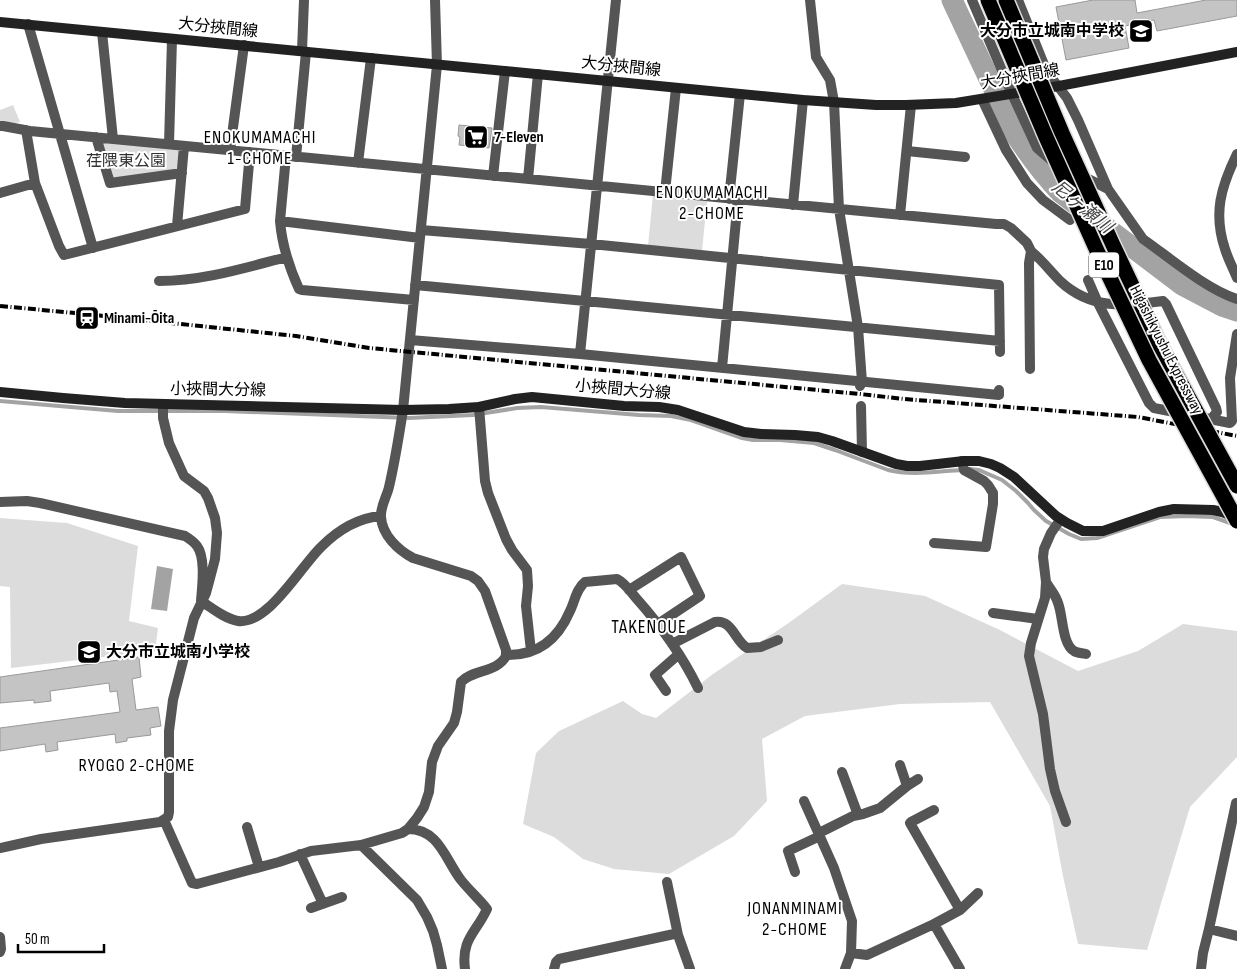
<svg xmlns="http://www.w3.org/2000/svg" width="1237" height="969" viewBox="0 0 1237 969" font-family="'Sofia Sans Condensed','Noto Sans JP',sans-serif">
	<style>
		.green { fill: #dcdcdc }
		.water { fill: #a3a3a3 }
		.lines { fill: none; stroke-linecap: round; stroke-linejoin: round }
		.stream { stroke: #a3a3a3; stroke-width: 4 }
		.river { stroke: #a3a3a3; stroke-width: 21 }
		.building { fill: #c4c4c4; stroke: #999 }
		.minor { stroke: #555; stroke-width: 10 }
		.secondary { stroke: #222; stroke-width: 10 }
		.rail { stroke: #000; stroke-width: 4; stroke-dasharray: 8 2.5 1 2.5; stroke-linecap: butt }
		.motorway-bridge-casing { stroke: #dbdbdb; stroke-width: 18; stroke-linecap: butt }
		.motorway-bridge { stroke: #000; stroke-width: 15 }
		.labels { text-anchor: middle; dominant-baseline: central; stroke-width: 4; stroke-linejoin: round; paint-order: stroke }
		.shield { fill: #fff; stroke: #4c4c4c; stroke-width: 1 }
		.shield-label { font-size: 15px; font-weight: bold; fill: #000 }
		.street-label { font-size: 16px; fill: #000; stroke: #fff }
		.poi-label { font-size: 16px; font-weight: bold; fill: #000; stroke: #fff; text-anchor: start }
		.park-label { font-size: 16px; fill: #333; stroke: #fff }
		.neighbourhood-label { font-size: 18px; letter-spacing: 1px; fill: #000; stroke: #fff }
		.water-label { font-size: 18px; font-style: italic; fill: #444; stroke: #fff }
		.quarter-label { font-size: 19px; letter-spacing: 1px; fill: #000; stroke: #fff }
	</style>
	<rect width="100%" height="100%" fill="#fff"/>
	<path class="green" d="M13 105 20 122 16 123 0 122V110Z
		M103 142 177 149 180 153 179 168 174 171 116 179 112 177 102 146Z
		M653 195 707 201 702 251 648 246Z
		M0 518 67 523 138 546 129 621 158 628 155 651 11 668 10 587 0 586Z
		M842 584 925 596 1000 630 1078 671 1138 651 1183 624 1237 631V757L1190 807 1147 950 1078 944 1063 876 1050 806 990 702 900 704 805 716 762 739 767 801 734 836 669 874 614 869 583 859 554 837 523 824 536 753 559 731 623 701 642 714 656 718 713 674 790 622Z"/>
	<path class="water" d="M157 566 173 569 167 611 151 609Z"/>
	<g class="lines">
		<path class="stream" d="M0 401 118 411H225L409 418 473 415 517 408 541 407 639 415 671 416 691 420 742 438 753 440H780L814 443 835 450 888 470C912 476 939 471 963 470
			M970 469 979 470 1002 480 1016 491 1028 503 1034 510 1046 521 1069 534 1081 539 1097 538 1160 517 1187 516 1213 517 1233 524"/>
		<path class="river" d="M952 0 1014 132C1028 154 1043 174 1061 193L1182 285 1222 306 1237 311"/>
	</g>
	<path class="building" d="M1093 0H1135L1137 13 1206 0H1237V16L1157 31 1154 20 1125 26 1129 48 1066 60 1056 7Z
		M459 125 492 128 489 148 459 145 460 137 458 136Z
		M139 657 141 677 132 679 136 710 158 707 161 726 150 728 151 735 127 738V741L116 743 115 734 57 742 58 750 46 752 45 744 0 751V728L120 712 117 691 110 692 109 683 50 691 51 701 34 703V700L0 703V677Z"/>
	<g class="lines">
		<path class="minor" d="M810 0 816 57 830 80 834 102 839 209 858 327 862 382 860 386
			M972 0 1012 94 1037 148 1051 160 1108 189
			M1018 0 1047 72 1067 98 1078 120 1108 189 1143 239C1170 258 1206 289 1237 299
			M28 24 93 248
			M102 32 113 139
			M302 51 304 0
			M982 99 1006 150 1027 183 1043 200 1070 220
			M0 126H3L30 131 996 224H1004L1011 228 1027 243 1031 251 1029 263 1030 369
			M26 130 35 183 59 246 64 255 245 209 250 152
			M96 137 110 183 182 173
			M169 144 172 39
			M230 150 244 45
			M907 151 965 157
			M1237 154C1221 187 1213 213 1225 249 1228 259 1233 268 1237 278
			M286 156 280 221C282 245 289 267 299 289L302 290 414 300
			M296 157 306 52
			M358 163 371 58
			M493 176 505 71
			M528 179 538 74
			M665 192 676 88
			M0 193 35 183
			M729 199 740 94
			M793 205 803 100
			M900 215 911 105
			M280 221 420 238
			M177 226 184 146
			M421 230 591 244 999 285 1000 352
			M1031 251C1042 260 1050 271 1060 281 1091 310 1125 306 1163 301L1166 304 1216 408 1217 412 1211 419
			M1088 280 1098 303 1149 403 1154 408 1230 423 1232 421 1230 378 1237 334
			M159 281C203 281 244 268 287 257
			M415 285 585 301 1000 341
			M410 340 580 354 999 395V390
			M580 354 616 0
			M722 368 738 199
			M861 406 862 452
			M479 407 485 481 488 493 506 539 512 550 527 570 528 586 526 606 531 651
			M0 502 27 501 40 503 185 536C190 539 194 542 197 546 206 558 202 587 201 601 212 608 225 619 238 621 268 625 301 566 321 547 338 530 357 518 381 516
			M1060 520 1051 533 1044 549 1043 557 1046 582 1045 598 1031 643 1029 656 1043 714 1050 769 1055 791 1066 822
			M934 543 986 547 993 504V493L988 485 984 481 964 470 962 461
			M1046 582C1050 589 1056 595 1058 603 1063 615 1062 644 1074 651 1077 653 1082 653 1086 654
			M629 590 681 557 700 596 658 624
			M993 613 1038 619
			M672 644 715 622C732 619 735 641 747 648L761 647 778 640
			M506 655C538 656 558 639 570 611 575 601 576 589 585 582L617 579C625 583 630 591 636 598 661 626 682 655 698 688
			M666 691 655 675 679 654
			M900 765 907 786
			M842 772 858 815
			M804 801 834 868 852 921 851 953 845 969
			M934 810 911 822 910 823 960 910
			M164 820 192 883 197 884 279 862 311 851 361 845 402 833 408 829 417 818 424 807 429 792 432 762 438 746 454 723 457 712 461 682C473 669 497 673 506 656V650L485 591 478 581 471 576 413 558C398 550 382 535 381 517 380 507 387 496 389 487 395 461 399 436 403 410L437 65 435 0
			M247 827 259 867
			M408 829C439 829 445 859 461 880 469 890 479 899 487 909 476 933 461 939 465 969
			M819 833 853 816 863 814 880 808 907 786 918 779
			M361 845 417 900 427 917 433 931 437 945 442 969
			M0 848 41 839 160 822 168 817 169 812V731L173 700 194 618 206 593 209 582 215 559 217 533 215 518 208 498 204 491 184 476 169 443 163 418V404
			M300 854 323 904
			M795 872 788 851 820 836
			M667 882 678 935
			M311 908 342 897
			M934 924 960 969
			M1209 929 1237 936
			M0 937 1 949 0 952
			M851 953 867 955 934 924 960 910 978 893
			M554 969 556 962 559 959 674 934 678 935 690 969
			M1201 969 1203 953 1209 929 1236 803 1237 804"/>
		<path class="secondary" d="M0 22 803 100 876 105H906L956 103 1059 86 1237 52
			M0 392 63 398 125 403 403 410 449 409 479 407 515 399 532 397 624 406 659 407 678 410 744 432 761 434 795 435 818 437 832 441 896 464 907 466H920L964 461H979L991 464 1000 468 1014 477 1056 516 1067 523 1083 531H1103L1159 512 1174 509 1213 510 1222 512 1234 517"/>
		<path class="rail" d="M0 306 75 313 296 336 369 348 860 394 904 399 1138 417 1237 436"/>
		<defs>
			<path id="motorway-bridge" d="M988 0 1046 137 1098 253 1149 360 1237 521
				M1006 0 1062 133 1113 245 1161 347 1237 486"/>
		</defs>
		<use href="#motorway-bridge" class="motorway-bridge-casing"/>
		<use href="#motorway-bridge" class="motorway-bridge"/>
	</g>
	<defs>
		<symbol id="school-square" viewBox="-11 -11 22 22"><rect x="-9" y="-9" width="18" height="18" rx="4" fill="#000" stroke="#fff"/><path d="M0-5L7-2L0 1L-7-2ZM-4 1L0 2.5L4 1V4Q0 6-4 4Z" fill="#fff"/></symbol>
		<symbol id="supermarket-square" viewBox="-11 -11 22 22"><rect x="-9" y="-9" width="18" height="18" rx="4" fill="#000" stroke="#fff"/><path d="M-6-5.5h2.5l.6 2H6L4.5 2H-2.5L-4.4-4H-6ZM-1.5 3.2a1.3 1.3 0 1 0 .1 0ZM3 3.2a1.3 1.3 0 1 0 .1 0Z" fill="#fff"/></symbol>
		<symbol id="station-square" viewBox="-11 -11 22 22"><rect x="-9" y="-9" width="18" height="18" rx="4" fill="#000" stroke="#fff"/><path d="M-3-6H3Q5-6 5-4V2Q5 4 3 4L4.5 6H3L1.5 4h-3L-3 6H-4.5L-3 4Q-5 4-5 2V-4Q-5-6-3-6ZM-3.5-4v3h7v-3ZM-3.5 1v1.5H-2V1ZM2 1v1.5H3.5V1Z" fill="#fff"/></symbol>
	</defs>
	<g fill-rule="evenodd">
		<use href="#school-square" x="1127" y="17" width="28" height="28"/>
		<use href="#supermarket-square" x="462" y="123" width="28" height="28"/>
		<use href="#station-square" x="73" y="304" width="28" height="28"/>
		<use href="#school-square" x="75" y="638" width="28" height="28"/>
	</g>
	<g class="labels">
		<rect class="shield" x="1089" y="252.5" width="30" height="25" rx="4"/>
		<g class="shield-label">
			<text x="1104" y="265">E10</text>
		</g>
		<g class="street-label">
			<text transform="translate(218 28) rotate(6)">大分挾間線</text>
			<text transform="translate(621 67) rotate(6)">大分挾間線</text>
			<text transform="translate(1020 77) rotate(-10)">大分挾間線</text>
			<text transform="translate(1166 350) rotate(63)">Higashikyushu Expressway</text>
			<text transform="translate(218 390) rotate(1)">小挾間大分線</text>
			<text transform="translate(623 390) rotate(5)">小挾間大分線</text>
		</g>
		<g class="poi-label">
			<text x="1124" y="31" text-anchor="end">大分市立城南中学校</text>
			<text x="494" y="137">7-Eleven</text>
			<text x="104" y="318">Minami-Ōita</text>
			<text x="106" y="652">大分市立城南小学校</text>
		</g>
		<g class="park-label">
			<text x="126" y="161">荏隈東公園</text>
		</g>
		<g class="neighbourhood-label">
			<text x="260" y="137">ENOKUMAMACHI<tspan x="260" dy="21">1-CHOME</tspan></text>
			<text x="712" y="192">ENOKUMAMACHI<tspan x="712" dy="21">2-CHOME</tspan></text>
			<text x="137" y="765">RYOGO 2-CHOME</text>
			<text x="795" y="908">JONANMINAMI<tspan x="795" dy="21">2-CHOME</tspan></text>
		</g>
		<g class="water-label">
			<text transform="translate(1082 207) rotate(39)">尼ヶ瀬川</text>
		</g>
		<g class="quarter-label">
			<text x="649" y="627">TAKENOUE</text>
		</g>
	</g>
	<path d="M18 944v8h86v-8" fill="none" stroke="#000000" stroke-width="2.5"/>
	<text x="25" y="944" font-size="15" fill="#000000" stroke="#ffffff" stroke-width="4" paint-order="stroke">50 m</text>
</svg>
